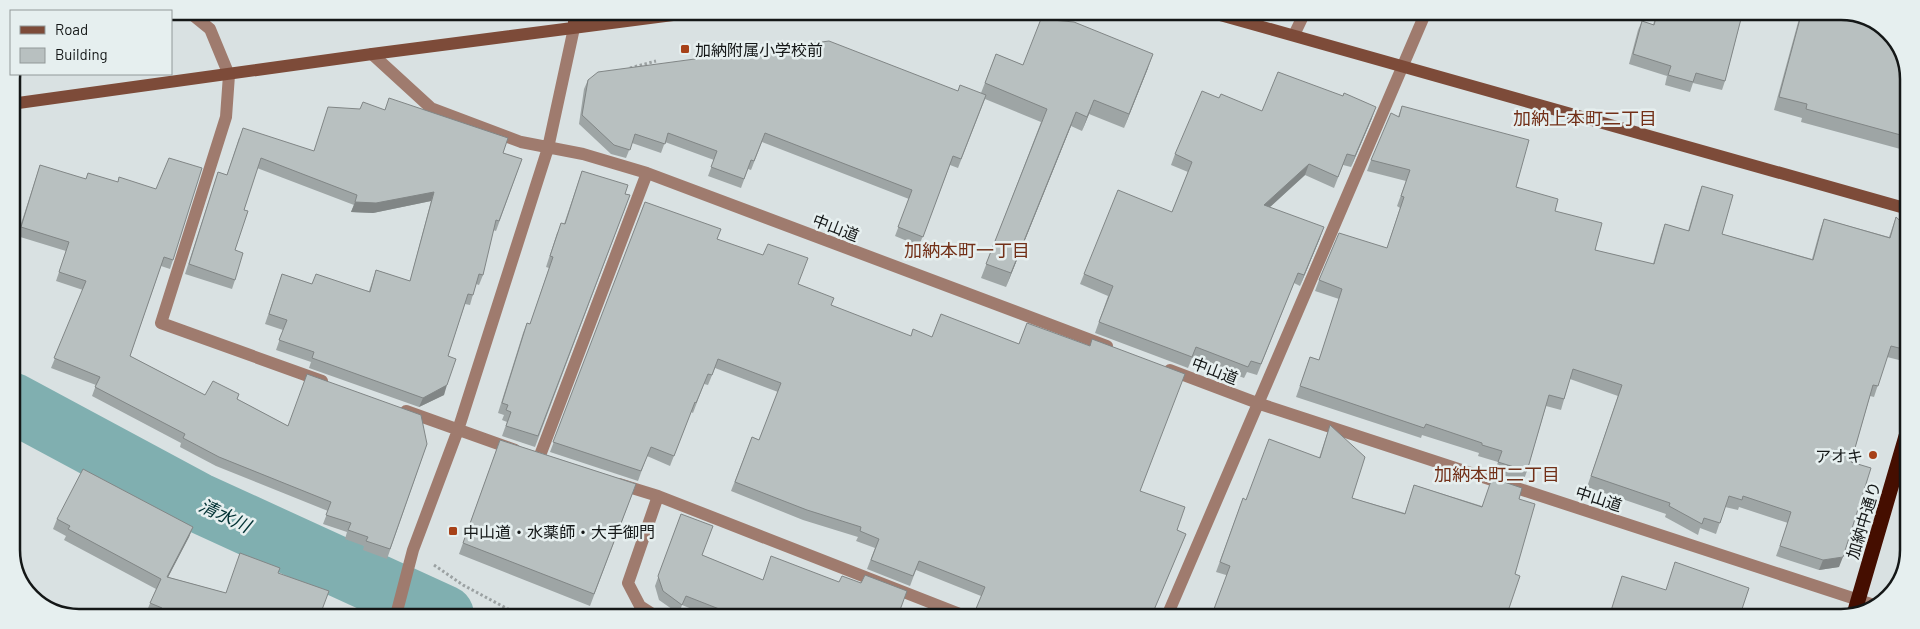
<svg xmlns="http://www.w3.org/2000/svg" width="1920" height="629" viewBox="0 0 1920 629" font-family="Barlow,'Noto Sans JP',sans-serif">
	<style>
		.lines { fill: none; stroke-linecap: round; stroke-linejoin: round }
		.river { stroke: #80afb0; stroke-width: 60 }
		.path { stroke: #9ba1a2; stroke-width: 3; stroke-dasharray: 2.5 2.5; stroke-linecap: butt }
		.street { stroke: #9f7b6e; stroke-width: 12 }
		.secondary { stroke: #7d4b39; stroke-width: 12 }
		.highway { stroke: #450e00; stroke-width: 15 }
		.wall { fill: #9ea5a5 }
		.shaded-wall { fill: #818686 }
		.building { fill: #b8c0c0; stroke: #818686 }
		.poi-dot { fill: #a74118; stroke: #e6efef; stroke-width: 2 }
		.labels { text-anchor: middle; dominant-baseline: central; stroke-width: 5; stroke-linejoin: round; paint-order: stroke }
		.poi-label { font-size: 16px; fill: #141717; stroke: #e6efef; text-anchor: start }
		.street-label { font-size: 16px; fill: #141717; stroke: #e6efef }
		.neighbourhood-label { font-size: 18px; fill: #723018; stroke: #e6efef }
		.water-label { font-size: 18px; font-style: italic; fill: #003133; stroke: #e6efef }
		.rim { fill: none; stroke: #141717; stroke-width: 2.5 }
	</style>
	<rect width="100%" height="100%" fill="#d9e1e2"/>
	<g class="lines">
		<path class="river" d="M11 402 197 502 444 615"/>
		<path class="path" d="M630 68 656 61
			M434 565 463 585 519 615"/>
		<path class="street" d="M181 11 194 16 210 29 229 75 226 117 161 323 322 381
			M1294 35 1304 14
			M372 54 431 108 521 142 583 154 647 173 1107 346
			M1170 370 1260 404 1877 606
			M406 411 515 450
			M539 458 647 173
			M619 484 658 496 965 616
			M396 615 413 550 458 430 548 148 574 28
			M654 615 640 606 628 583 658 496
			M1167 616 1425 14"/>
		<path class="secondary" d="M574 12V28
			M1213 13 1908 209
			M11 104 372 54 696 12"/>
		<path class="highway" d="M1854 614 1906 436"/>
	</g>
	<path class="wall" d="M1656 14 1742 15 1725 81 1722 90 1693 83 1690 92 1665 85 1667 76 1629 64 1638 30 1642 21 1653 25Z
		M1800 15H1863L1909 74 1908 140 1904 150 1801 122 1802 118 1774 110Z
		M996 54 1023 65 1148 68 1124 128 1089 114 1082 131 1071 126 1006 287 981 278 1041 122 985 99 958 168 950 165 919 246 895 236 909 199 762 142 751 170 748 169 741 188 708 176 714 160 665 142 661 153 632 143 626 158 611 154 579 124 584 89 588 80 958 91 981 93Z
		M1219 98 1262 111 1372 118 1351 167 1343 165 1334 188 1305 175 1270 207 1320 238 1300 286 1294 283 1257 375 1247 372 1244 378 1192 358 1188 368 1095 333 1108 296 1080 284 1084 274 1172 212 1188 172 1171 165 1175 154Z
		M1402 106 1516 187 1555 211 1595 250 1653 264 1661 235 1665 224 1688 231 1698 197 1702 186 1722 234 1812 259 1820 230 1824 219 1889 237 1896 217 1908 228 1907 351 1903 361 1887 357 1874 397 1870 396 1851 462 1839 567 1819 570 1776 556 1788 523 1739 507 1738 510 1725 507 1716 534 1700 528 1698 535 1665 517 1666 514 1587 487 1618 396 1570 379 1561 410 1546 406 1527 471 1523 482 1494 472 1498 462 1478 456 1479 453 1422 435 1421 438 1296 397 1310 357 1319 360 1339 299 1315 291 1319 280 1387 248 1400 208 1397 206 1406 181 1367 171 1371 160 1398 117Z
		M239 138 314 151 503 153 522 159 496 231 493 230 483 275 479 285 476 284 470 305 465 304 448 356 444 395 419 407 309 368 311 362 276 350 283 330 265 324 282 274 312 284 369 291 376 270 410 281 431 201 373 213 351 212 354 205 257 168 244 210 235 250V280L232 289 185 274 218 172 227 175Z
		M40 165 173 260 170 269 161 266 130 356 205 395 237 399 288 426 427 444 387 559 363 550 364 546 345 539 347 532 323 524 328 511 216 466 180 447 181 443 92 396 96 385 51 368 83 290 56 281 66 251 17 236Z
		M582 171 625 194 630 195 535 447 502 436 507 422 502 420 504 415 498 413 523 333 527 323 530 324 549 268 546 267 557 233 564 224Z
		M645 202 717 239 798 284 831 305 1140 491 1177 530 1186 534 1154 610 981 596 916 570 910 586 867 569 875 548 856 541 858 537 803 520 731 491 752 437 759 440 778 392 715 368 708 385 704 384 693 413 691 412 670 466 647 456 638 481 550 452Z
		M1330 425 1352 498 1405 513 1414 485 1482 506 1519 499 1515 574 1506 617 1226 575 1216 572 1243 498 1246 500 1319 458Z
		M500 440 636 484 590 606 459 554Z
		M681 514 702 555 762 580 900 610 916 616H709L682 605 679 614 659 600 655 586Z
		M57 519 193 527 189 537 168 577 226 593 278 573 320 615 149 614 146 613 156 589 64 540 66 536 53 529Z"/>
	<path class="shaded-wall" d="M274 12H315L271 18Z
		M1153 54 1148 68 1124 128 1129 114Z
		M1094 100 1089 114 1082 131 1087 117Z
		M1376 107 1372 118 1351 167 1355 156Z
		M1076 112 1071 126 1006 287 1011 273Z
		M1309 164 1305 175 1260 216 1264 205Z
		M434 192 431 201 373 213 351 212 355 202Z
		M1324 227 1320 238 1300 286 1304 275Z
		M447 385 444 395 419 407 423 398Z
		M193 527 189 537 163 587 167 577Z
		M1843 557 1839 567 1819 570 1823 560Z"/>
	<path class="building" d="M1657 14 1742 15 1725 81 1696 73 1693 82 1668 75 1671 66 1633 54 1642 21 1654 25Z
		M1801 15H1863L1895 37 1909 74 1908 137 1806 109 1807 104 1779 97Z
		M1041 19 1074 22 1153 54 1129 114 1094 100 1087 117 1076 112 1011 273 986 264 1047 109 985 83 996 54 1023 65Z
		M829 41 958 91 960 85 986 95 961 159 953 156 923 237 898 227 912 190 765 133 754 161 751 160 744 179 711 167 717 151 668 133 665 144 635 134 630 150 614 145 582 115 588 80 598 72Z
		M1278 72 1343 96 1344 93 1376 107 1355 156 1347 154 1338 177 1309 164 1264 205 1324 227 1304 275 1298 273 1261 364 1251 361 1248 367 1196 347 1192 357 1099 322 1113 286 1084 274 1118 190 1172 212 1192 162 1175 154 1202 91 1219 98 1221 94 1262 111Z
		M389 98 508 138 503 153 522 159 499 221 496 220 483 275 479 274 473 295 468 294 448 356 456 359 447 385 423 398 312 358 314 352 279 340 287 320 269 314 282 274 312 284 316 274 370 292 376 270 410 281 434 192 376 203 355 202 357 195 261 158 244 210 248 211 235 250 243 253 235 280 189 264 218 172 227 175 243 128 314 151 328 107 360 109 363 102 385 110Z
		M1402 106 1529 140 1516 187 1558 199 1555 211 1602 223 1595 250 1654 264 1665 224 1689 231 1702 186 1733 195 1722 234 1813 260 1824 219 1890 238 1896 217 1908 228 1907 350 1891 346 1878 386 1873 385 1851 462 1871 468 1843 557 1823 560 1780 546 1791 512 1743 496 1742 500 1729 496 1720 523 1704 518 1702 524 1669 506 1670 503 1591 476 1622 385 1573 369 1564 399 1549 395 1527 471 1498 462 1502 451 1482 445V443L1426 424 1424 428 1300 386 1310 357 1319 360 1342 289 1319 280 1339 233 1387 248 1404 197 1401 196 1410 170 1371 160 1391 113 1399 117Z
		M169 158 202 168 173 260 164 257 130 356 205 395 213 381 239 394 237 399 288 426 307 374 421 415 427 444 390 549 366 541 368 537 348 530 351 523 326 515 331 502 219 457 183 438 185 434 95 387 100 377 54 358 86 281 59 272 69 242 21 227 40 165 86 179 88 173 118 182 119 177 156 189Z
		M582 171 628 185 625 194 630 195 538 436 506 426 511 412 506 410 508 405 502 403 527 323 530 324 553 257 550 256 561 223 565 224Z
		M645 202 721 229 717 239 763 255 768 244 808 258 798 284 834 298 831 305 911 336 913 329 932 337 941 314 1019 344 1027 323 1090 346 1092 339 1185 374 1140 491 1185 507 1177 530 1186 534 1154 610 1172 616H973L985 587 919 561 913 576 871 560 879 539 860 531 861 527 807 510 735 482 752 437 759 440 781 383 718 359 712 375 708 374 696 403 695 402 674 456 651 447 641 471 553 442Z
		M1330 425 1365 457 1352 498 1405 514 1414 485 1482 507 1492 478 1522 488 1519 499 1535 504 1515 574 1520 576 1506 617H1508H1211L1230 566 1220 562 1243 498 1246 500 1269 439 1320 458Z
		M500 440 636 484 594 594 463 543Z
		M83 469 193 527 167 577 226 593 240 553 280 568 278 573 329 591 320 615 160 614 162 608 150 603 161 579 68 529 70 526 57 519Z
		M681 514 713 526 702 555 763 580 771 556 839 582 842 576 861 583 865 575 907 591 900 610 916 616H737L686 596 682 605 663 591 658 576Z
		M1675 562 1749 588 1739 618 1609 617 1622 576 1666 590Z"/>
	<g class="poi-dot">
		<rect x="680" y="44" width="10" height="10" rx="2.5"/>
		<circle cx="1873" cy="455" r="5"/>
		<rect x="448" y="526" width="10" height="10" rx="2.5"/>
	</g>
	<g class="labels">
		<g class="poi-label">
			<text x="695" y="49">加納附属小学校前</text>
			<text x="1863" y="455" text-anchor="end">アオキ</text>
			<text x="463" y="531">中山道・水薬師・大手御門</text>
		</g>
		<g class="street-label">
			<text transform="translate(836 227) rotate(21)">中山道</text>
			<text transform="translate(1215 370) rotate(21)">中山道</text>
			<text transform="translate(1599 498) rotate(18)">中山道</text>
			<text transform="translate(1863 520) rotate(-73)">加納中通り</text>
		</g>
		<g class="neighbourhood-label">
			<text x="1585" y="118">加納上本町二丁目</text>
			<text x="967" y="250">加納本町一丁目</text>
			<text x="1497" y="474">加納本町二丁目</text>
		</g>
		<g class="water-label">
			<text transform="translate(225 515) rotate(25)">清水川</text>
		</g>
	</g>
	<path d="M0 0H1920V629H0ZM79 20H1841A59 59 0 0 1 1900 79V550A59 59 0 0 1 1841 609H79A59 59 0 0 1 20 550V79A59 59 0 0 1 79 20Z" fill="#e6efef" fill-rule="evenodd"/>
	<path class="rim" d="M79 20H1841A59 59 0 0 1 1900 79V550A59 59 0 0 1 1841 609H79A59 59 0 0 1 20 550V79A59 59 0 0 1 79 20Z"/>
	<rect x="10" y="10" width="162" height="65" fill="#e6efef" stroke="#929999"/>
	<rect x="20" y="26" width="25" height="8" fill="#7d4b39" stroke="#929999"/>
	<text x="55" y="35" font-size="15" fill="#141717">Road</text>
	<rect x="20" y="48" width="25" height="15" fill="#b8c0c0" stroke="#929999"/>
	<text x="55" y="60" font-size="15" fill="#141717">Building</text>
</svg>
